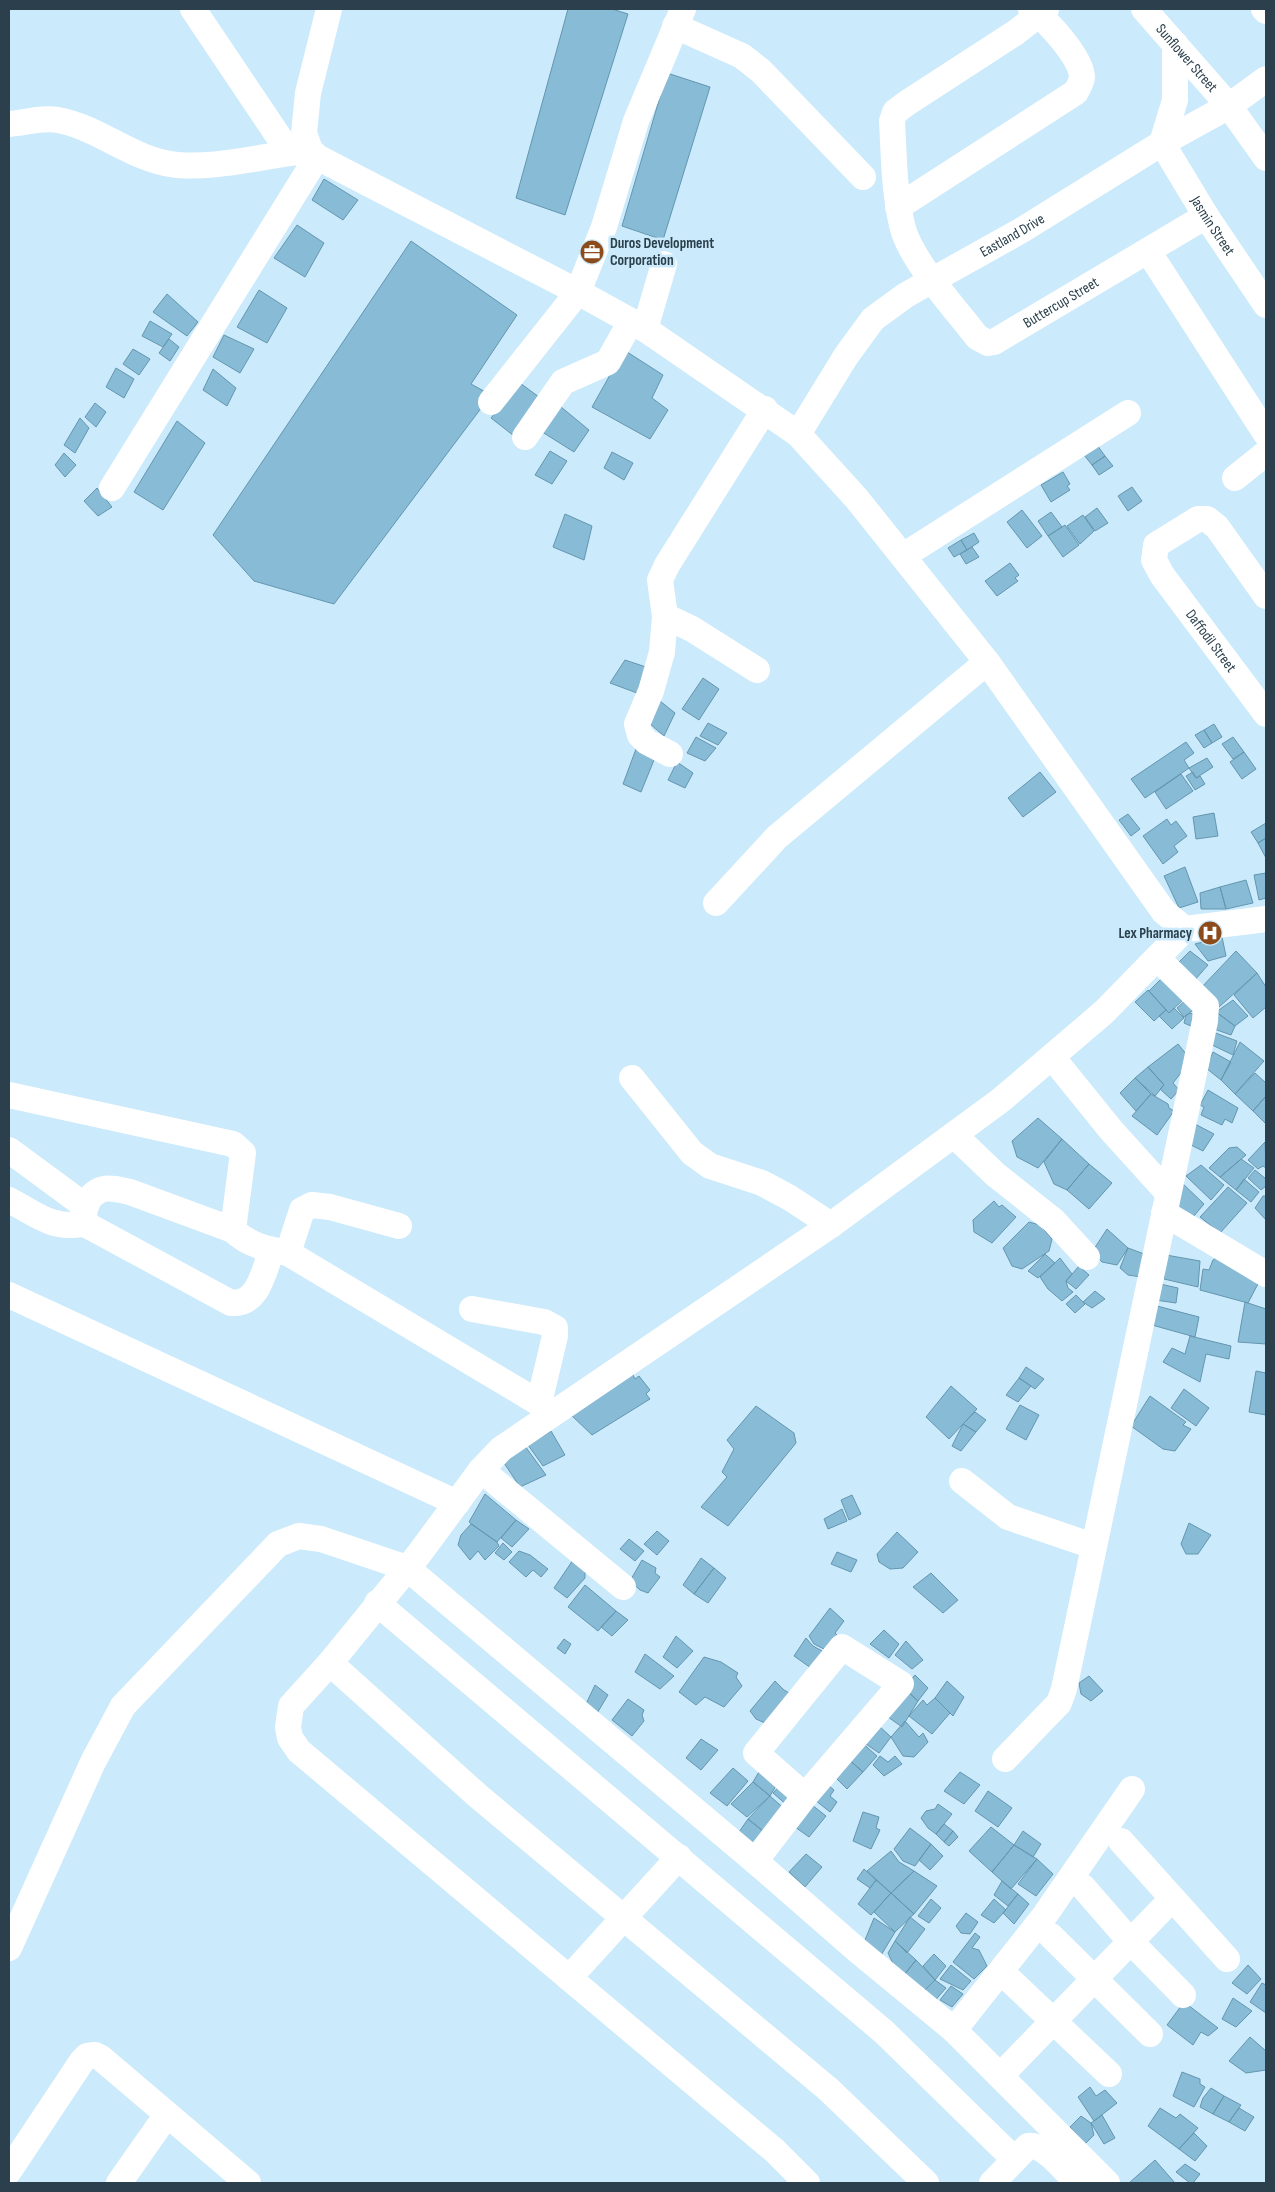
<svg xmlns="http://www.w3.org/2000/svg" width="1275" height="2192" viewBox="0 0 1275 2192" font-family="'Sofia Sans Condensed',sans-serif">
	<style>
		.building { fill: #88bbd6; stroke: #6496b0 }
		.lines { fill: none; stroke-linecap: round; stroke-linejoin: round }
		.minor { stroke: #fff; stroke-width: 26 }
		.labels { text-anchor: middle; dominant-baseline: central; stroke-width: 5; stroke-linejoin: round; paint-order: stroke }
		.street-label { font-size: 15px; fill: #2b404c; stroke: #cbeafb }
		.poi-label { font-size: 15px; font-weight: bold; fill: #2b404c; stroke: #cbeafb; text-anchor: start }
	</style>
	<rect width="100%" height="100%" fill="#cbeafb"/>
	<path class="building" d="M568 9H612L628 14 565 215 516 198Z
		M667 73 710 87 663 240 622 226Z
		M324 179 358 200 343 220 312 200Z
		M297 225 324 243 305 277 274 258Z
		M411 241 517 315 471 384 491 395 334 604 254 581 213 535Z
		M259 290 287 308 267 343 237 327Z
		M167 294 198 322 187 336 153 312Z
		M150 321 172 334 163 347 142 336Z
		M224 335 254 349 240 373 213 357Z
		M169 339 179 347 170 361 159 353Z
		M133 349 150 359 139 375 123 364Z
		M624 350 663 375 652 398 668 410 650 439 592 407Z
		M116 368 134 379 124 398 106 387Z
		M213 369 236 388 227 406 203 390Z
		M520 383 543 400 514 436 491 418Z
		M555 402 589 430 574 452 539 430Z
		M95 403 106 412 96 427 85 417Z
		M80 418 89 428 75 453 64 445Z
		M177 421 205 443 163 510 134 492Z
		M1097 445 1105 456 1092 465 1084 455Z
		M550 451 567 461 552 484 535 475Z
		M612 452 633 463 624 480 604 468Z
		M64 453 76 465 65 477 55 465Z
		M1105 456 1113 466 1099 475 1092 465Z
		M1063 472 1070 484 1067 486 1070 490 1051 502 1041 485Z
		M1132 487 1142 501 1128 511 1118 496Z
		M97 488 112 507 98 516 84 501Z
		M1097 508 1108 523 1095 531 1085 517Z
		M1022 510 1042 536 1027 548 1007 522Z
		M1051 512 1062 527 1048 536 1038 521Z
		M565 514 592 526 584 560 553 547Z
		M1083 515 1094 531 1080 544 1067 526Z
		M1065 525 1079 545 1063 557 1048 536Z
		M974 533 979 542 967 550 961 540Z
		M961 540 967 550 954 557 948 548Z
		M972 547 979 557 966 564 960 554Z
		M1010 563 1019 575 1015 578 1018 581 997 596 985 581Z
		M625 660 649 668 637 693 610 683Z
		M703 678 719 689 699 720 682 709Z
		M660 701 675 713 664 736 649 723Z
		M708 723 727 733 718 745 700 736Z
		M1214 724 1222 737 1212 743 1204 730Z
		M1204 730 1212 743 1204 748 1195 735Z
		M696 737 716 748 705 761 687 753Z
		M1233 737 1244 752 1233 759 1222 744Z
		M1186 742 1194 753 1184 760 1189 768 1145 798 1131 779Z
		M636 749 654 760 641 792 623 784Z
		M1244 752 1256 769 1242 779 1230 762Z
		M1207 758 1213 767 1196 778 1189 768Z
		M677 762 693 773 685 788 668 780Z
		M1040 772 1056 792 1023 817 1008 798Z
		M1193 772 1196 778 1200 776 1205 784 1195 790 1186 776Z
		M1181 774 1193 791 1166 809 1155 792Z
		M1214 813 1218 836 1196 839 1193 817Z
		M1128 814 1140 829 1131 836 1119 820Z
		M1167 819 1171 825 1176 821 1187 836 1174 846 1178 852 1163 864 1143 836Z
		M1266 823V838L1258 843 1251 832Z
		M1266 838V858L1258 843Z
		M1185 867 1198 902 1179 908 1164 876Z
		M1266 873V898L1259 900 1254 875Z
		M1246 880 1253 903 1226 909 1220 887Z
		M1220 887 1226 909H1201L1200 893Z
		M1222 937 1226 956 1208 961 1195 944Z
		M1190 951 1208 965 1194 981 1174 967Z
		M1236 951 1257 973 1219 1007 1211 1004 1199 990Z
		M1257 973 1266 987V1007L1253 1018 1234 995Z
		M1163 977 1185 998 1169 1013 1149 991Z
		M1148 990 1166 1010 1154 1021 1135 1002Z
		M1189 997 1196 1008 1184 1017 1177 1008Z
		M1233 1000 1248 1016 1235 1026 1216 1012Z
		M1174 1008 1184 1018 1172 1029 1159 1016 1166 1010 1169 1013Z
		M1216 1012 1235 1026 1231 1035 1214 1029Z
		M1190 1013 1203 1018 1200 1030 1184 1023 1186 1015Z
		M1213 1032 1237 1041 1233 1055 1210 1044Z
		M1240 1042 1264 1061 1235 1094 1221 1080Z
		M1178 1044 1191 1060 1173 1083 1179 1090 1171 1099 1160 1089 1164 1085 1148 1067Z
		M1213 1052 1231 1062 1221 1080 1206 1068Z
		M1148 1067 1164 1085 1155 1096 1135 1078Z
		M1255 1073 1266 1083V1096L1253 1111 1235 1094Z
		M1135 1078 1151 1094 1136 1111 1120 1093Z
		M1208 1090 1238 1108 1232 1123 1225 1119 1222 1125 1201 1115 1204 1107 1200 1105Z
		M1151 1094 1168 1104 1169 1108 1174 1111 1157 1135 1132 1116Z
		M1266 1096V1124L1253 1111Z
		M1038 1118 1062 1139 1038 1168 1017 1157 1012 1141Z
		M1193 1123 1214 1134 1203 1151 1187 1143Z
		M1062 1139 1089 1164 1067 1190 1054 1184 1044 1162Z
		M1265 1142 1266 1168 1263 1166 1258 1169 1248 1160Z
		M1237 1147 1246 1155 1220 1177 1209 1168 1229 1148Z
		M1241 1159 1254 1168 1236 1190 1220 1177Z
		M1089 1164 1112 1183 1089 1209 1067 1190Z
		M1201 1165 1224 1185 1211 1200 1186 1176Z
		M1255 1170 1266 1179V1186L1261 1190 1248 1178Z
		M1244 1179 1259 1192 1251 1202 1236 1190Z
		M1180 1181 1204 1204 1193 1217 1180 1209 1172 1198Z
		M1228 1187 1247 1203 1220 1233 1200 1217Z
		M1263 1196H1266V1220L1255 1208Z
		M994 1201 999 1207 1002 1205 1016 1217 992 1243 974 1232 973 1220Z
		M1029 1222 1040 1225 1052 1239 1049 1251 1022 1269 1012 1266 1003 1248Z
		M1107 1229 1128 1248 1117 1265 1102 1262 1092 1252Z
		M1128 1248 1147 1255 1141 1277 1128 1275 1120 1268Z
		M1045 1254 1055 1263 1038 1278 1028 1271Z
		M1166 1255 1200 1261 1198 1287 1164 1279Z
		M1219 1256 1260 1280 1248 1303 1200 1290 1203 1269 1209 1270 1213 1260Z
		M1060 1258 1072 1274 1066 1281 1068 1288 1073 1292 1062 1301 1048 1289 1040 1277Z
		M1079 1266 1089 1275 1076 1289 1066 1281Z
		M1160 1284 1178 1288 1176 1303 1155 1300Z
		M1095 1291 1105 1299 1092 1308 1083 1302Z
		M1076 1295 1085 1304 1075 1313 1066 1304Z
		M1245 1302 1266 1309V1344L1238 1342Z
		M1157 1306 1199 1317 1195 1337 1152 1325Z
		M1190 1336 1231 1346 1229 1359 1206 1354 1200 1382 1163 1362 1172 1348 1185 1354Z
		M1026 1367 1044 1379 1035 1389 1019 1378Z
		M1256 1371 1266 1373V1415L1249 1412Z
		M632 1373 635 1379 639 1376 650 1390 646 1394 650 1399 592 1435 568 1412Z
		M1019 1378 1031 1386 1018 1402 1006 1395Z
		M951 1386 977 1409 949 1439 926 1417Z
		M1184 1389 1209 1408 1196 1426 1171 1408Z
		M1150 1396 1186 1422 1183 1425 1191 1429 1175 1451 1163 1449 1131 1426Z
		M1020 1405 1039 1415 1026 1440 1006 1429Z
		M756 1406 794 1433 796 1443 728 1526 701 1507 727 1477 722 1472 734 1449 727 1440Z
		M975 1412 986 1420 976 1432 963 1424Z
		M963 1424 976 1432 961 1451 952 1446Z
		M551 1431 565 1455 543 1466 528 1445Z
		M525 1446 546 1475 520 1487 502 1460Z
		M485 1494 516 1520 497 1542 469 1522Z
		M852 1495 861 1514 849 1520 841 1500Z
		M842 1509 847 1521 828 1529 824 1519Z
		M516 1520 529 1529 512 1547 501 1538Z
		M1189 1523 1211 1535 1198 1554H1186L1181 1544Z
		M471 1524 497 1542 499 1546 485 1560 478 1551 470 1560 458 1545 461 1535Z
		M657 1531 669 1541 657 1555 644 1544Z
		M897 1532 918 1552 903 1568 890 1569 879 1562 877 1554Z
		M629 1539 644 1551 635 1561 620 1549Z
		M503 1543 512 1552 504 1560 495 1553Z
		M519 1551 530 1555 548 1569 541 1577 533 1570 526 1577 509 1562Z
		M837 1552 857 1560 851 1572 831 1564Z
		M701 1558 714 1568 694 1594 683 1585Z
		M573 1560 585 1569V1578L567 1598 554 1588Z
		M642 1560 656 1568 655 1573 660 1577 648 1593 640 1590 630 1581Z
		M714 1568 726 1578 708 1603 694 1594Z
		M931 1573 958 1600 943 1613 913 1587Z
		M585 1585 616 1611 598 1631 568 1607Z
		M830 1608 844 1621 835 1633 838 1636 826 1650 814 1644 809 1636Z
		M616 1611 628 1620 612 1636 601 1627Z
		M884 1630 899 1644 889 1658 870 1644Z
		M676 1636 693 1651 677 1668 663 1657Z
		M806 1638 813 1646 824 1652 811 1668 794 1656Z
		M564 1639 571 1644 565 1654 557 1648Z
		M906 1641 923 1660 912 1669 895 1655Z
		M645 1654 674 1676 660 1689 635 1672Z
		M704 1657 721 1662 738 1673 736 1677 742 1686 724 1707 705 1697 696 1705 679 1692Z
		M915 1675 928 1688 918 1701 904 1688Z
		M1089 1676 1103 1691 1091 1701 1081 1694 1079 1683Z
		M775 1681 784 1690 791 1694 765 1723 756 1719 750 1711Z
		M947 1681 964 1697 953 1716 935 1698Z
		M595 1685 608 1695 596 1715 585 1706Z
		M904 1688 918 1701 902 1727 888 1717Z
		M935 1698 950 1713 932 1734 909 1716 923 1700 927 1705Z
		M628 1699 644 1710 642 1715 644 1721 632 1736 612 1720Z
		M905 1721 919 1737 923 1733 928 1742 914 1757 903 1756 891 1737Z
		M878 1725 891 1737 879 1753 863 1742Z
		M701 1739 718 1750 701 1770 686 1758Z
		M859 1740 877 1756 863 1772 847 1758Z
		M880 1756 888 1762 895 1756 902 1764 884 1776 873 1765Z
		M847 1758 863 1772 847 1789 834 1776Z
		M763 1765 780 1779 770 1796 753 1782Z
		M733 1768 748 1781 727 1806 710 1793Z
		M960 1772 980 1785 964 1804 944 1791Z
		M753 1782 770 1796 747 1817 731 1804Z
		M783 1782 798 1795 788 1806 773 1793Z
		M828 1785 834 1790 830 1796 837 1802 830 1812 815 1800Z
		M988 1791 1012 1808 998 1827 975 1811Z
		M770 1796 787 1811 768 1835 748 1819Z
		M938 1804 952 1814 936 1834 928 1828 921 1818 926 1811 935 1809Z
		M812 1805 826 1816 809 1837 795 1827Z
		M863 1812 879 1817 876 1828 880 1830 871 1849 853 1841Z
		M748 1819 768 1835 756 1848 737 1835Z
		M944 1824 953 1831 944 1842 936 1834Z
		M991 1827 1014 1845 992 1872 969 1851Z
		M910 1828 931 1844 915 1866 903 1861 894 1849Z
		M953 1831 958 1837 949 1846 944 1842Z
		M1023 1831 1041 1844 1033 1857 1014 1845Z
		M931 1844 943 1856 930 1870 919 1860Z
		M1014 1845 1037 1859 1011 1889 992 1872Z
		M891 1851 899 1862 914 1871 891 1893 867 1871Z
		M806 1854 822 1867 805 1887 789 1872Z
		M1037 1859 1053 1874 1036 1896 1018 1884Z
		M864 1869 876 1880 870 1888 857 1879Z
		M914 1871 937 1886 914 1914 891 1893Z
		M876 1880 891 1893 871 1915 858 1904Z
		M1002 1881 1018 1894 1008 1906 994 1895Z
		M891 1893 914 1914 895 1932 874 1912Z
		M1018 1894 1029 1904 1014 1924 1003 1913Z
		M931 1899 941 1908 929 1923 918 1916Z
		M994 1899 1006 1910 994 1923 981 1915Z
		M966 1913 978 1922 970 1934 961 1933 956 1926Z
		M910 1917 925 1929 907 1953 895 1941Z
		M874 1918 895 1932 880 1957 865 1940Z
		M975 1933 980 1937 972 1948 979 1950 987 1966 974 1979 953 1962Z
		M895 1941 916 1960 904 1975 894 1966 888 1953Z
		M934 1954 946 1966 935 1980 923 1966Z
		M916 1960 935 1980 921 1994 904 1975Z
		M951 1965 971 1981 963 1990 940 1979Z
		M1248 1965 1261 1979 1247 1994 1232 1983Z
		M935 1980 946 1988 932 2004 921 1994Z
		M1262 1983 1266 1985V2013L1250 2002Z
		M951 1986 963 1994 952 2007 940 2000Z
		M1233 1998 1252 2011 1236 2027 1222 2019Z
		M1184 2002 1218 2028 1208 2036 1201 2032 1193 2045 1167 2025Z
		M1250 2037 1266 2051V2070L1246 2073 1229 2061Z
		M1182 2072 1200 2079V2084L1205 2087 1194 2107 1173 2096Z
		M1090 2087 1096 2096 1105 2090 1117 2103 1094 2121 1078 2097Z
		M1211 2088 1224 2096 1213 2114 1200 2107 1203 2098Z
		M1224 2096 1241 2105 1229 2122 1213 2114Z
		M1160 2108 1176 2118 1180 2114 1198 2128 1179 2149 1148 2126Z
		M1239 2108 1254 2117 1245 2131 1229 2122Z
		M1102 2115 1115 2138 1104 2144 1091 2123Z
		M1081 2116 1091 2123 1094 2135 1085 2144 1070 2127Z
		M1194 2133 1207 2146 1195 2161 1179 2149Z
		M1155 2160 1175 2183H1129Z
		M1185 2164 1200 2174 1193 2183H1190L1176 2172Z"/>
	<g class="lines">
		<g class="minor">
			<path d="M193 9 289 152"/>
			<path d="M329 9 308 93 304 133 310 150 317 157 578 292 645 329 798 434 857 499 987 662 1164 912 1185 929"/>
			<path id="s1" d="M1046 9 1015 33 907 103 895 112 892 121C894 157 894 194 903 229 913 263 955 308 977 337L988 343 994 342 1206 216"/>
			<path id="s2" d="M1144 9 1229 106 1266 158"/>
			<path d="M1264 9 1266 11"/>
			<path d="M675 26 742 56 761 71 863 177"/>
			<path id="s3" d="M1175 44V100L1162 143 1206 216 1266 305"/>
			<path d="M9 124C24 123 44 117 58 120 96 127 127 155 165 163 205 172 268 155 310 150"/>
			<path d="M898 207 1076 92C1078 87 1082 82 1082 77 1081 57 1047 20 1031 9"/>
			<path d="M1148 251 1266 434"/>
			<path d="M645 329 664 264"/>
			<path d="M491 402 578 292 604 227 636 121 683 9"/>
			<path id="s4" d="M798 434 846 356 873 319 906 295 1022 230 1162 143 1229 106 1266 79"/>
			<path d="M525 437 563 382 608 362 631 321"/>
			<path d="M1235 478 1266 453"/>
			<path d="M112 488 317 157"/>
			<path d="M903 556 1128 413"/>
			<path id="s5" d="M1266 596 1217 527 1207 519H1198L1156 545 1154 560 1162 575 1266 714"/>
			<path d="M665 616 692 629 757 670"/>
			<path d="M670 754 647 742 640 735 637 724 651 691 662 652 665 616 660 580 667 565 765 409"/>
			<path d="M716 903 777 837 987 662"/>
			<path d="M1052 1057 1111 1130 1168 1193"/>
			<path d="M632 1078 692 1153 710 1166 762 1183 790 1198 831 1225"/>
			<path d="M9 1095 233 1144 243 1153 233 1230C248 1245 267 1249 288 1253"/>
			<path d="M954 1135 996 1175 1054 1221 1087 1257"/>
			<path d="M9 1150 85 1206"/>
			<path d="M9 1200C38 1215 50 1229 85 1224"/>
			<path d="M1164 1213 1266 1274"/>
			<path d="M399 1226 330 1207 312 1205 302 1210 288 1253 539 1403 552 1413"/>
			<path d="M233 1230 130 1192C113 1188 99 1184 88 1201 84 1209 83 1215 85 1224L231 1303C259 1305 263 1272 272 1250"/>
			<path d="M9 1295 457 1503"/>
			<path d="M472 1309 544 1322 555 1328V1336L539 1403"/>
			<path d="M481 1470 623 1587"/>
			<path d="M962 1481 1008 1517 1093 1546"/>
			<path d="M377 1603 884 2032 1014 2159"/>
			<path d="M330 1663 478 1796 828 2089 926 2183"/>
			<path d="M1005 1759 1059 1703 1064 1689 1205 1021 1206 1006 1158 959"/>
			<path d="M1121 1841 1227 1959"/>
			<path d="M755 1861 805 1796 901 1684 842 1647 756 1753 805 1796"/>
			<path d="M1083 1887 1130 1941 1183 1995"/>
			<path d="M1051 1936 1150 2034"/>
			<path d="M9 1948 93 1762 123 1706 278 1544 299 1536 321 1539 407 1568 755 1861 857 1950 954 2030 1107 2183"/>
			<path d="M569 1978 679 1857"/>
			<path d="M1011 1981 1109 2074"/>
			<path d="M954 2030 1045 1915 1132 1789"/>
			<path d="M1001 2075 1172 1899"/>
			<path d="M9 2171 82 2061 87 2056 95 2055 101 2058 248 2183"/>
			<path d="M119 2183 166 2116"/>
			<path d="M807 2183 775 2151 299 1751 290 1738 288 1727 291 1706 330 1663 419 1554 481 1470 501 1449 831 1225 1001 1100 1104 1012 1185 929 1266 919"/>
			<path d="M992 2183 1028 2146C1043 2142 1067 2173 1077 2183"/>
		</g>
	</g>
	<defs>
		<symbol id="office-disc" viewBox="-11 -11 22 22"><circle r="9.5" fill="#8d4a1a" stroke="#cbeafb"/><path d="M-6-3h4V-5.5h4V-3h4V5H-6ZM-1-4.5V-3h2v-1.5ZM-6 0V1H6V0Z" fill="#fff"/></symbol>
		<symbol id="hospital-disc" viewBox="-11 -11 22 22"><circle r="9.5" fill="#8d4a1a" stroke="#cbeafb"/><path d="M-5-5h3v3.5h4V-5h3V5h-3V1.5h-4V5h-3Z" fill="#fff"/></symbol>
	</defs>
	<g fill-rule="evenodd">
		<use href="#office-disc" x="578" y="238" width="28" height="28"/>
		<use href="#hospital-disc" x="1196" y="919" width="28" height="28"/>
	</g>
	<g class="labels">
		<g class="street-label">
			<text stroke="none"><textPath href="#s2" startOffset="65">Sunflower Street</textPath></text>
			<text stroke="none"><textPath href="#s3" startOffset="198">Jasmin Street</textPath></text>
			<text stroke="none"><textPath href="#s4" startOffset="300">Eastland Drive</textPath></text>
			<text stroke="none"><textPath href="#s1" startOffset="529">Buttercup Street</textPath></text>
			<text stroke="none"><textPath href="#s5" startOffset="270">Daffodil Street</textPath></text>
		</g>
		<g class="poi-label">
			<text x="610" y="243">Duros Development<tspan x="610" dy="17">Corporation</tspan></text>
			<text x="1192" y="933" text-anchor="end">Lex Pharmacy</text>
		</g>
	</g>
	<rect width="1275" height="2192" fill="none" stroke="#2b404c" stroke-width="20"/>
</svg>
